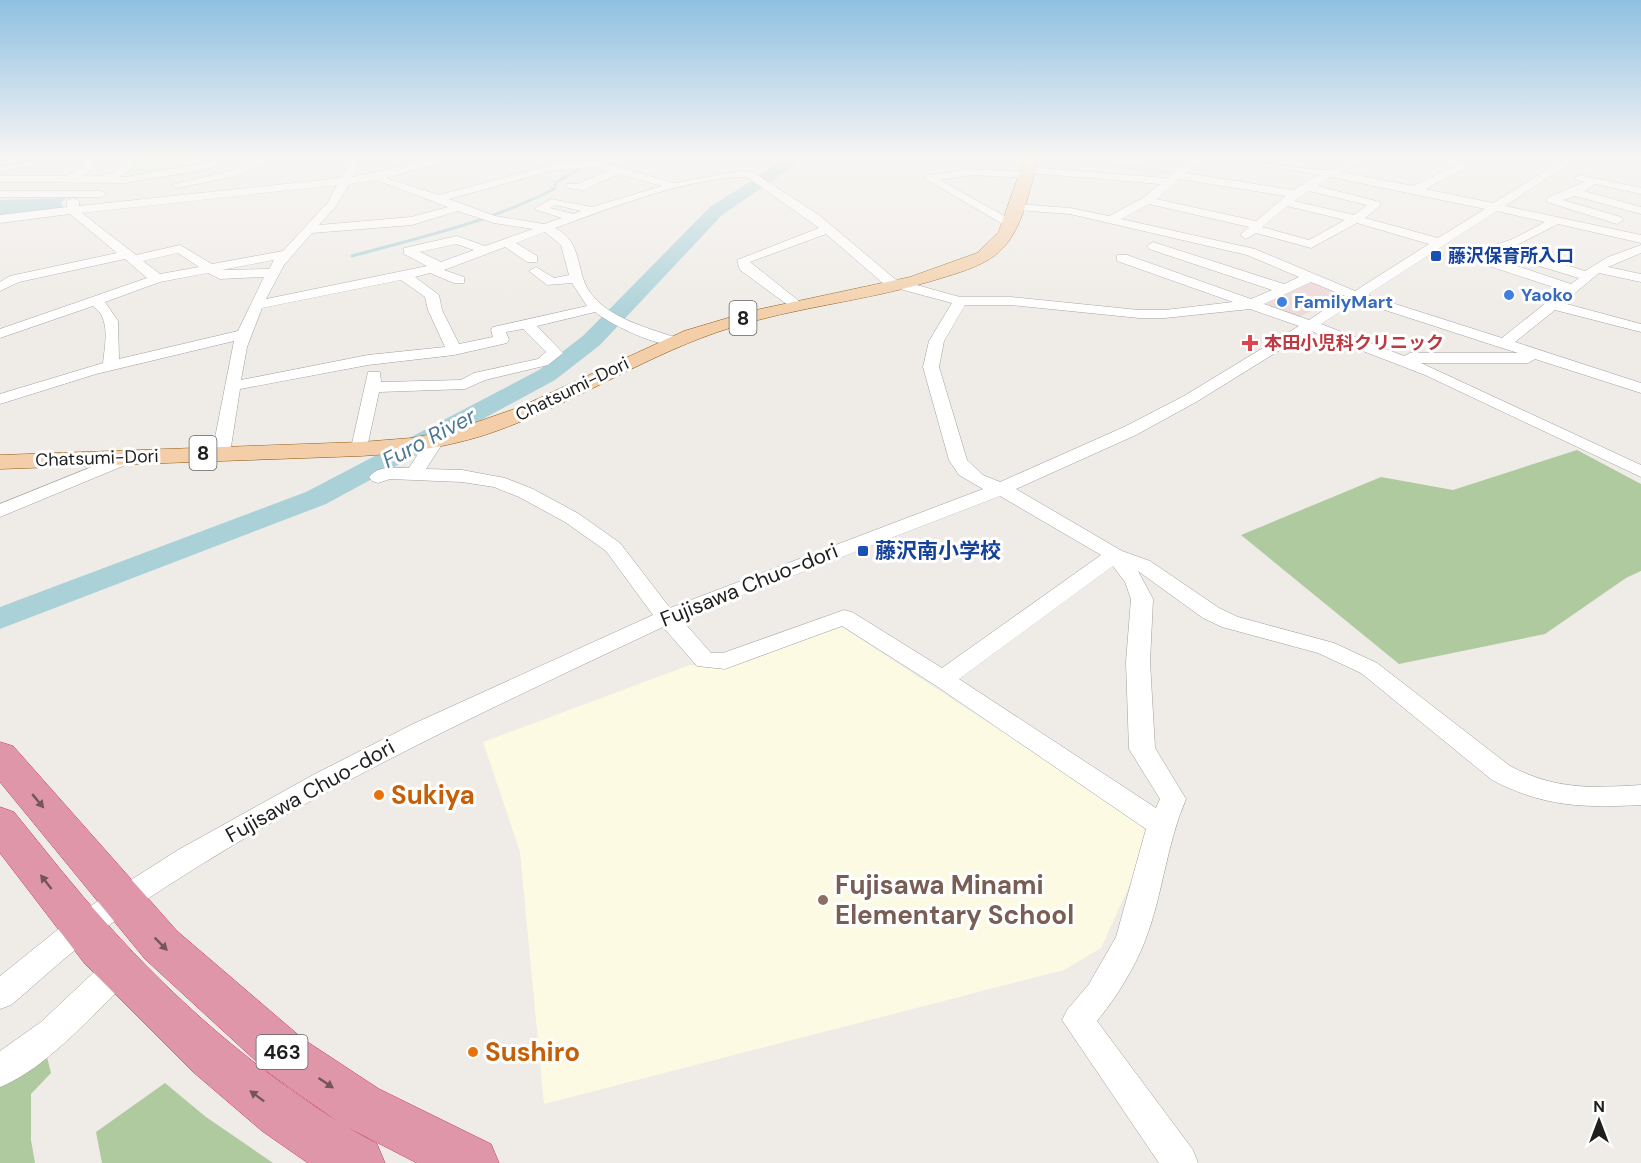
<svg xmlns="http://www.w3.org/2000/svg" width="1641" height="1163" viewBox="0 0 1641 1163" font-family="'DM Sans','Noto Sans JP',sans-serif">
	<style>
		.commercial { fill: #eed8d8 }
		.education { fill: #fcfae3 }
		.forest { fill: #afca9f }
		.park { fill: #c8f4c9 }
		.parking { fill: #dfdfdf }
		.water { fill: #abd1d8 }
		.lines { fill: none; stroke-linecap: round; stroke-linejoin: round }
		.stream { stroke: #abd1d8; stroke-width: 3 }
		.river { fill: #abd1d8; fill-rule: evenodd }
		.minor-casing { stroke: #a0a0a0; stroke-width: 1 }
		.major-casing { stroke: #8c5a0f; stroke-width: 1 }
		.highway-casing { stroke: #ca3673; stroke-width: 1 }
		.minor { fill: #fff; fill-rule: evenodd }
		.major { fill: #f3cea8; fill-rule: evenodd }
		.highway { fill: #df96a8; fill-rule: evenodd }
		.oneway { fill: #75555d }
		.transit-dot { fill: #1a4fb4; stroke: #fff; stroke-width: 2 }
		.shop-dot { fill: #3f7fe0; stroke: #fff; stroke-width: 2 }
		.health-dot { fill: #e0444e; stroke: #fff; stroke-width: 2 }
		.food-dot { fill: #e8710a; stroke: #fff; stroke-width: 2 }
		.education-dot { fill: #8d6e63; stroke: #fff; stroke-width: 2 }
		.labels { text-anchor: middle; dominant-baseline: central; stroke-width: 6; stroke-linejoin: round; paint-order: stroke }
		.far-transit-label { font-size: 18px; font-weight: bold; fill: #164399; stroke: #fff; text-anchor: start }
		.far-shop-label { font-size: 18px; font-weight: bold; fill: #366cbe; stroke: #fff; text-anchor: start }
		.far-health-label { font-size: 18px; font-weight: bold; fill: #be3a42; stroke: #fff; text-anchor: start }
		.far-street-label { font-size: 18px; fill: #1f1f1f; stroke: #fff }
		.shield { fill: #fff; stroke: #626262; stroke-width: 1.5 }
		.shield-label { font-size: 20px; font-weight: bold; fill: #1f1f1f }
		.transit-label { font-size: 21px; font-weight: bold; fill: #164399; stroke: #fff; text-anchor: start }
		.street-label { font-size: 21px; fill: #1f1f1f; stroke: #fff }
		.water-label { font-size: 22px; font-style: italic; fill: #4d7897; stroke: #fff }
		.near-food-label { font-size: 26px; font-weight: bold; fill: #c56008; stroke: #fff; text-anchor: start }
		.near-education-label { font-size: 26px; font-weight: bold; fill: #785e54; stroke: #fff; text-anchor: start }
	</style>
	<rect width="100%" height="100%" fill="#efece7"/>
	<path class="commercial" d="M1311 281 1344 293 1298 318 1261 304Z"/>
	<path class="education" d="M842 627 1136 819 1151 838 1101 948 1064 970 544 1104 520 852 483 742 690 665 722 668Z"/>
	<path class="forest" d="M1577 450 1641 484V571L1626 578 1545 634 1399 664 1241 535 1381 477 1453 490Z
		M47 1057 51 1073 31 1094V1140L35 1163H0V1082Z
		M165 1083 206 1117 273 1163H102L96 1132Z"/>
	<path class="park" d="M137 158H192L189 164 115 177 135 164Z"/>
	<path class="parking" d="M1048 158H1083L1177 171 1171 175Z"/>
	<path class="water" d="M66 198 61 202 63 208 0 215V200Z"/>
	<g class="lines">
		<path class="stream" d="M352 256C421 237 490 222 554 189L556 182 581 168"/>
		<path class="river" d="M787 158H806L722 215 600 345 555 380 326 504 0 629V607L306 492 539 370 584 335 710 207Z"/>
		<defs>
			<path id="minor" d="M48 158H72L0 171V167Z
				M74 158H87L94 163 92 170 82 176C99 177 119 176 127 158H137L132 169 119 177H125L205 163 219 158H234L207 169 125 183 0 182V176H67L83 166Z
				M261 158H275L236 176 177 188 171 185 229 171Z
				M352 158H362L352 177 439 158H457L386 178 439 195 555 164 622 158 607 164 674 183 741 171 753 172 819 215 895 279 960 297H1011L1139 310H1165L1233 302 1117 261V255H1127L1251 299 1272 290 1149 249 1147 246 1153 242 1284 284 1299 277 1247 255 1070 214 1017 210 1011 207 1017 204 1070 208 1109 216 1143 198 1160 184 1030 173V177L1026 178 972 175 940 180 1015 222V228L1011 229 924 178 929 175 972 169 1023 172V168L1027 167 1167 178 1191 158H1203L1186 173 1293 190 1319 175 1217 158C1254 158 1289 169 1325 170 1337 170 1351 158 1370 158L1341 172 1413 186 1455 166 1433 158H1449L1469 166 1425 189 1493 203 1566 158H1578L1505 206 1641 235V243L1558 224 1511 248 1585 271 1608 257 1641 245V253L1608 267 1641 274V282L1599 273 1563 303 1641 324V332L1555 310 1515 342 1641 383V393L1535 359 1528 363H1421L1641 465V477L1425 375 1311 331 1196 402 1136 435 1016 489 1122 551 1150 561 1219 608 1238 617 1334 643 1377 663 1510 766C1556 790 1591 788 1641 785V805C1583 808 1544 807 1492 780L1361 673 1318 653 1222 627 1203 618 1138 571 1153 599 1150 662 1155 748 1186 799C1166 845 1163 895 1145 941 1134 969 1116 998 1097 1021L1193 1150 1198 1163H1159L1062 1020 1067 1010 1089 984 1116 937 1146 829 935 685 842 626 733 666 725 669 697 666 663 627C468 719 271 809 95 935 65 956 39 982 11 1005L0 1009V976L71 919 112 892 178 850 313 775 413 724 653 615 606 551 565 522 519 497 494 487 462 482 390 479 378 483 372 481 369 477C378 465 395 468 409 468L429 437 435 436 444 441 426 469 462 470 505 478 533 489 579 514 620 543 670 608 983 489 959 475 949 460 923 367 929 341 952 303 885 285 826 234 750 262 804 305 797 309 792 308 740 270 737 260 819 228 747 177C688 177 611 208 555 228 583 242 575 269 589 291 607 318 648 328 677 338L679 341 677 344C660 349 610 324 595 312L537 326 563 353 548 365 485 380 465 389 379 392 366 452H354L351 448 368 372H380L381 382 461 380 474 373 538 359 546 352 523 329 506 332 509 340 507 343 454 355 368 365 240 389 230 453 221 458 212 453 234 341 96 374 0 404V394L103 363C105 344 111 318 93 306L0 338V329L147 278 125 259 19 282 0 291V282L10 276 117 253 70 214 0 223V215L67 207V201L73 198 79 201V206L341 178ZM595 167 607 171 578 184H567V188L583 190 618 174 662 186 592 207 551 199 534 209 562 218 544 224 495 216 449 199 555 170ZM1331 177 1485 209 1438 238 1365 218 1380 206V202L1317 186ZM1179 179 1286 196 1256 221 1156 199ZM376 180 448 207 411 217 319 225 337 205 349 184ZM337 185 328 202 283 251 212 264 180 245 136 255 82 213ZM1309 191 1367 205 1354 215 1294 201ZM1149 204 1249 227 1240 235 1246 239 1256 233 1311 248 1357 223 1429 244 1355 291 1255 249 1121 219ZM556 205 581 211 573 214 550 208ZM1287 206 1345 220 1309 240 1262 227ZM458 211 494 223 533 229 485 246 457 236 404 248V254L427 266 266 299 284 265 312 233 412 225ZM1497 211 1545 222 1513 239 1492 246V252L1579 278 1571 284 1478 253H1468V259L1562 290 1502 338 1367 295ZM545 232 561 245 569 275 554 278 536 267 529 271 547 285 572 283 587 306 493 327 491 330 493 337 459 344 442 310 439 295 415 277 430 273 454 283H464V277L444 270 505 247 527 262H537V256L516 243ZM456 244 474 250 441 262 420 252ZM178 253 199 267 160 274 143 261ZM274 260 269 269 222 270ZM208 273 220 279 264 277 238 331 119 359 118 321 105 302 160 282ZM401 280 425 297 428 310 445 347 368 355 241 380 247 347 262 308ZM1311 282 1345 296 1309 320 1264 304ZM1357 301 1499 347 1518 353H1410L1404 356 1321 324ZM965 305H1011L1139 318H1165L1250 309 1299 326 1184 396 1124 427 1000 482 983 475 967 460 939 367 944 341ZM1000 496 1101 555 942 668 852 612 844 610 723 653H711L681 619ZM1113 566 1125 582 1131 599 1126 662 1129 749 1160 799 1156 808 959 679Z
				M761 158 740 162 735 159V158Z
				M1580 175 1641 188V194L1595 184 1584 191 1641 207V214L1575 196 1563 200 1621 217 1623 220 1617 224 1547 202V198L1584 182 1575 178Z
				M0 191H101L107 194 101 197H0Z
				M129 452 138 457 135 461 0 517V504Z
				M119 955 130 959 134 969 130 979C94 1013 46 1069 0 1087V1051L41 1022 108 959Z"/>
			<path id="major" d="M1025 158H1039C1027 194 1023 240 988 260 971 270 951 275 932 281 866 301 796 307 730 328 650 353 580 400 502 429 457 446 409 453 361 456L0 469V455L361 442 411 438 454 430 520 407 684 331 751 311 910 277 977 253 998 233Z"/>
			<path id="highway" d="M0 742 13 746 177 931 303 1039 379 1089 491 1144 499 1163H417L347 1127 377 1144 385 1163H308L262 1131 192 1071 85 964 0 853V807L14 812C45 850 75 889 108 925 174 999 253 1068 337 1121L269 1073 145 959 0 782Z"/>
		</defs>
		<use href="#minor" class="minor-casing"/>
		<use href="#major" class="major-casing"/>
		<use href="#highway" class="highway-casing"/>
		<use href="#minor" class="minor"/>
		<use href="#major" class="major"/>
		<use href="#highway" class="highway"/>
	</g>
	<defs><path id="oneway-solid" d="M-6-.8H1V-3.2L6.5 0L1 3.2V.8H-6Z" transform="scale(1.5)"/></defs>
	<g class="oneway">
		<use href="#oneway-solid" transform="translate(38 801) rotate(50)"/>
		<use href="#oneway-solid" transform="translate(46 882) rotate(-128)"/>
		<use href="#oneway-solid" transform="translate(161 944) rotate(45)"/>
		<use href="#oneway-solid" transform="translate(326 1083) rotate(34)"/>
		<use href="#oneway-solid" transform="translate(257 1096) rotate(-143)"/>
	</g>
	<linearGradient id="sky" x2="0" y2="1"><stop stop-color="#8fc0e2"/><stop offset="0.49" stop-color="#f8f6f4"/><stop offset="1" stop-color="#f8f6f4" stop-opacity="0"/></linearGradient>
	<rect width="1641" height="321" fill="url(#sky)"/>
	<g class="transit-dot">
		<rect x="1430" y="250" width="12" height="12" rx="3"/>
		<rect x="857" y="545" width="12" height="12" rx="3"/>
	</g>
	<g class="shop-dot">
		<circle cx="1509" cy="295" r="6"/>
		<circle cx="1282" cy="302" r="6"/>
	</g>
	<path class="health-dot" d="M1247 334h6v6h6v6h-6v6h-6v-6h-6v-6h6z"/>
	<g class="food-dot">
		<circle cx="379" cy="795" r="6"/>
		<circle cx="473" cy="1052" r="6"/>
	</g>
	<circle class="education-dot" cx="823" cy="900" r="6"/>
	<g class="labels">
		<g class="far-transit-label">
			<text x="1448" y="256">藤沢保育所入口</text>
		</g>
		<g class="far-shop-label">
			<text x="1521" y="295">Yaoko</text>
			<text x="1294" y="302">FamilyMart</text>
		</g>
		<g class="far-health-label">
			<text x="1264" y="343">本田小児科クリニック</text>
		</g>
		<g class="far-street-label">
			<text transform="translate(572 389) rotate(-26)">Chatsumi-Dori</text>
			<text transform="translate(97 458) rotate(-2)">Chatsumi-Dori</text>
		</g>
		<g class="shield">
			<rect x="729.5" y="301" width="27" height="34" rx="4.5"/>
			<rect x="189.5" y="436" width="27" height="34" rx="4.5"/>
			<rect x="256.5" y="1035" width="51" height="34" rx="4.5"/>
		</g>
		<g class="shield-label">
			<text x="743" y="318">8</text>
			<text x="203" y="453">8</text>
			<text x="282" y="1052">463</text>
		</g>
		<g class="transit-label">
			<text x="875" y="551">藤沢南小学校</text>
		</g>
		<g class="street-label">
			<text transform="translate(749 585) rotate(-22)">Fujisawa Chuo-dori</text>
			<text transform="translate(310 791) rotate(-29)">Fujisawa Chuo-dori</text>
		</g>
		<g class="water-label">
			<text transform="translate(429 438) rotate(-28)">Furo River</text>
		</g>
		<g class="near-food-label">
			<text x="391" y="795">Sukiya</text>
			<text x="485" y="1052">Sushiro</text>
		</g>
		<g class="near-education-label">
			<text x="835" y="885">Fujisawa Minami<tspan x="835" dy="30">Elementary School</tspan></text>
		</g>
	</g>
	<g transform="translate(1599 1121)" stroke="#ffffff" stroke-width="4.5" paint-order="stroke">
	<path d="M0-4.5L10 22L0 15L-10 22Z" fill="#1f1f1f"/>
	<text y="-9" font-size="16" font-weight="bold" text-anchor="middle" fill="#1f1f1f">N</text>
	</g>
</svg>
